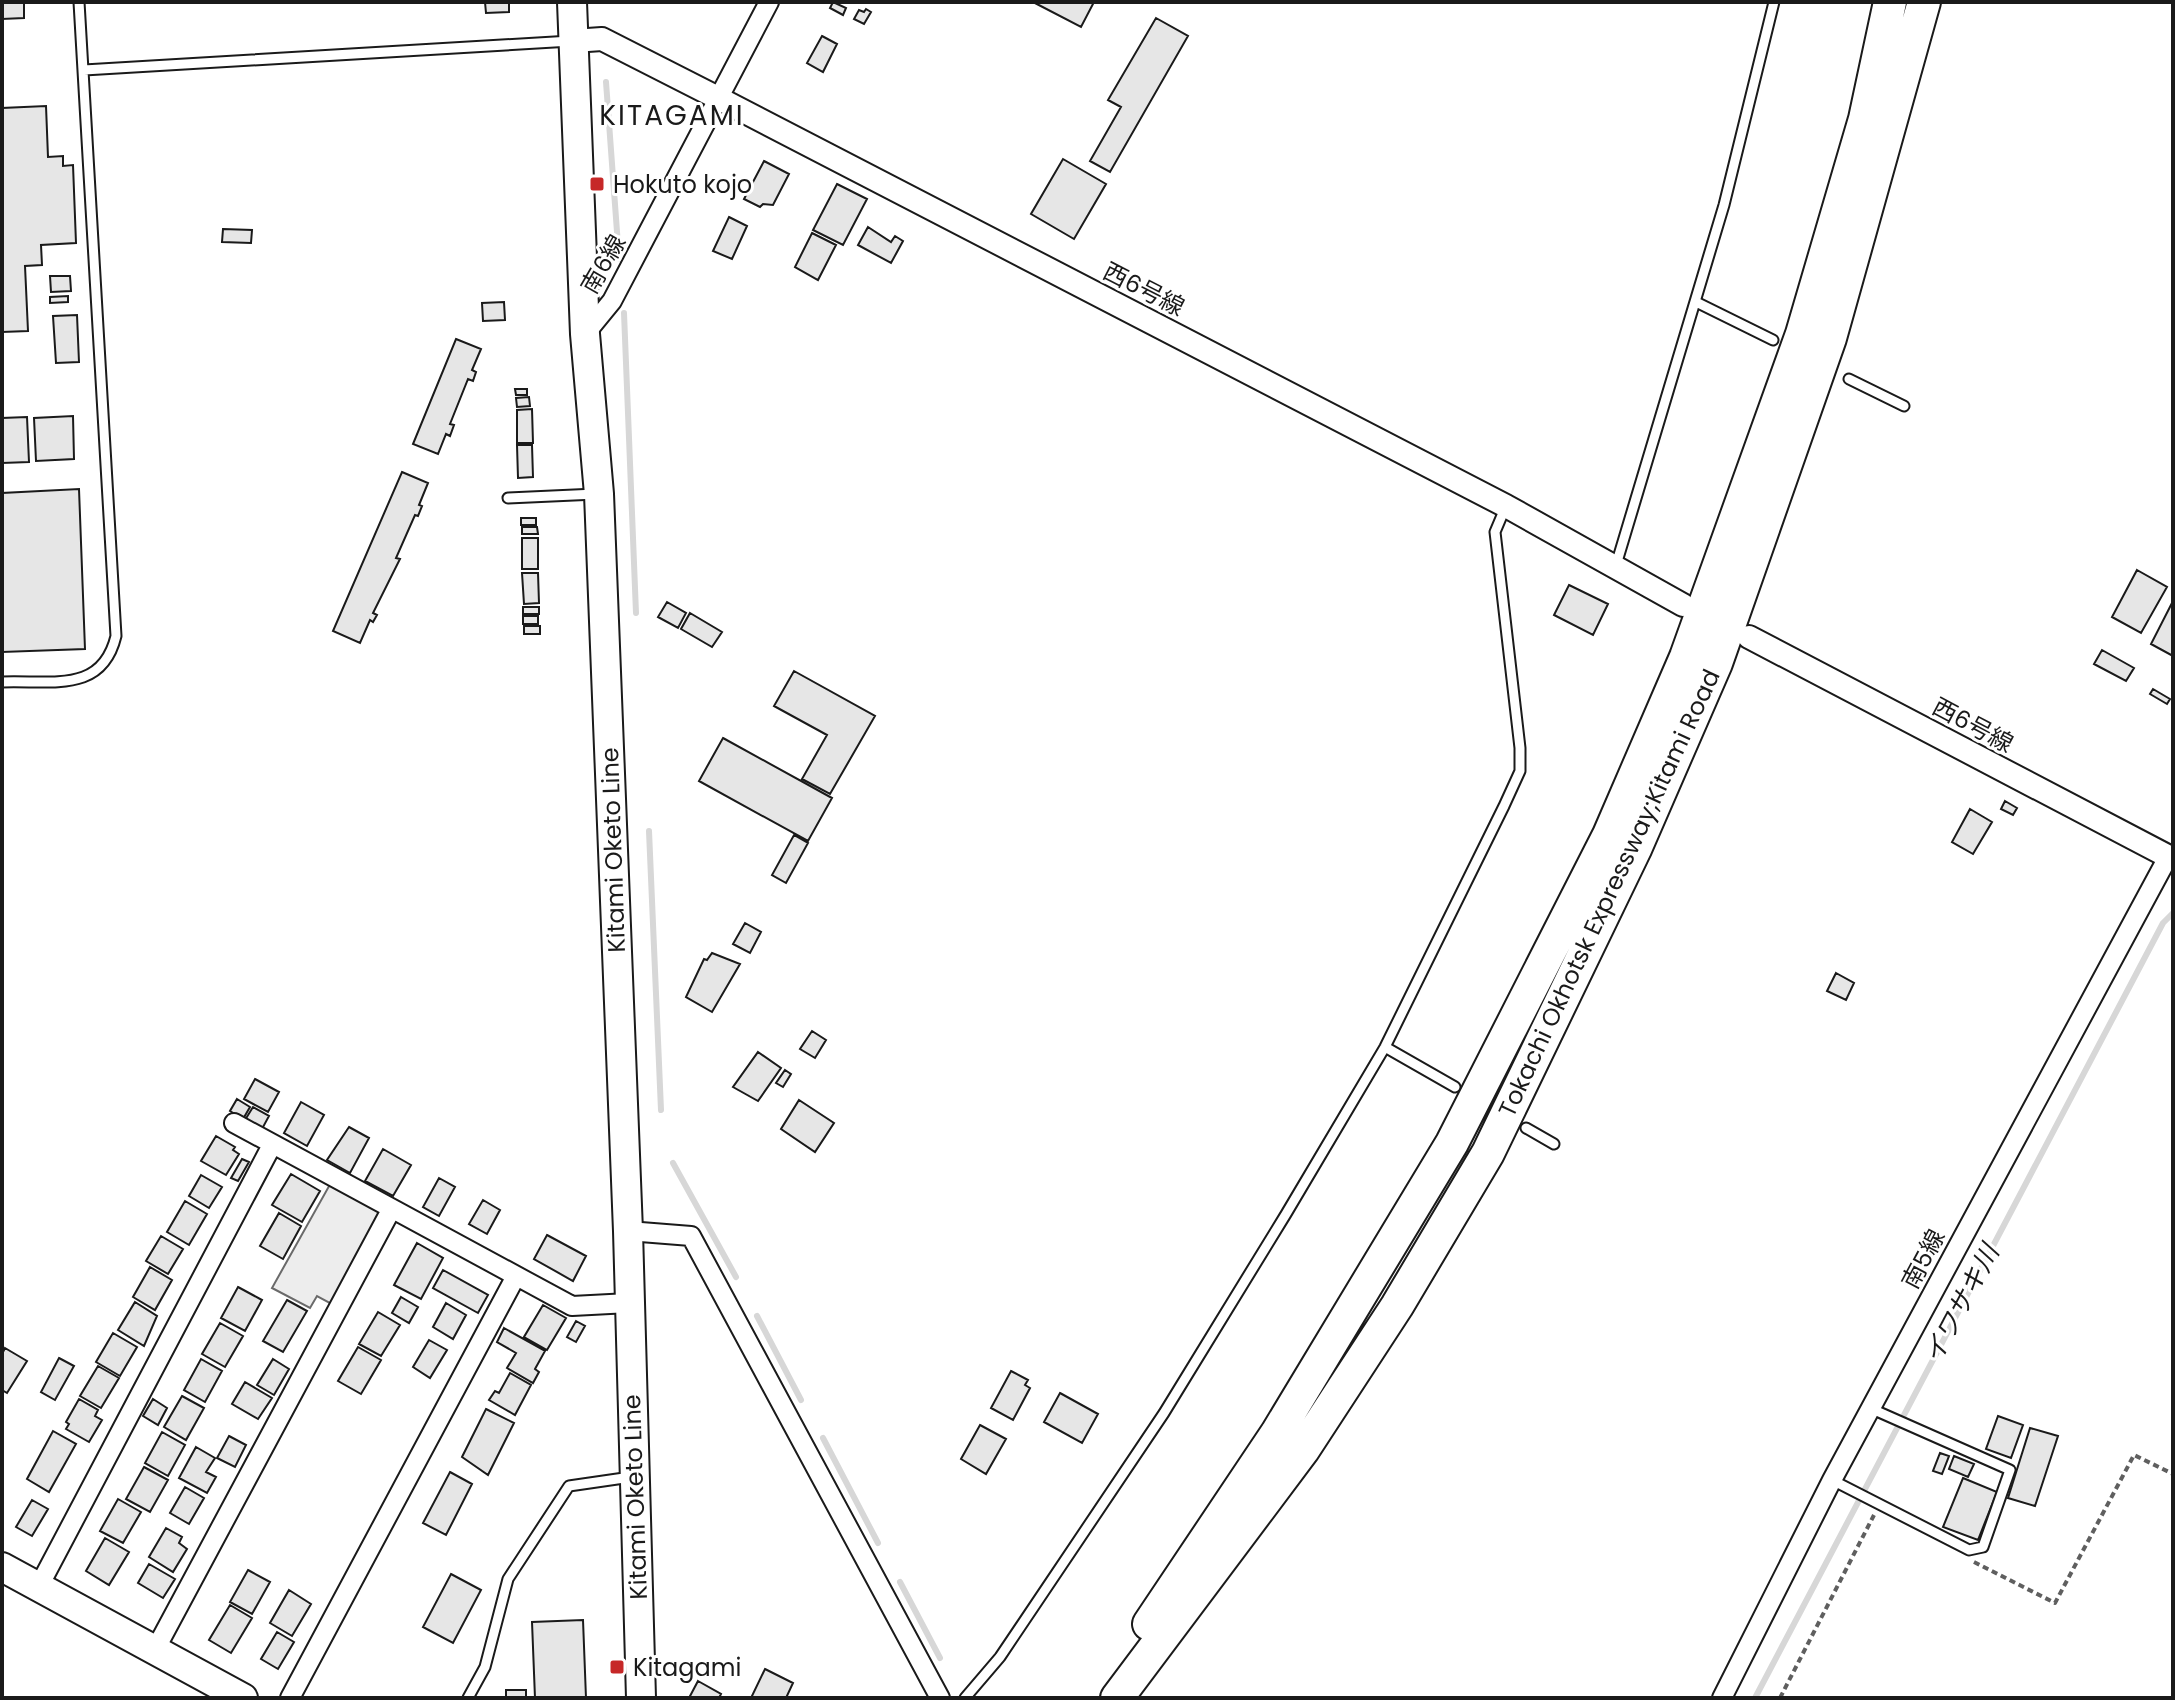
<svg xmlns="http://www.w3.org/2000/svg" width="2175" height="1700" viewBox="0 0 2175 1700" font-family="Poppins,'Noto Sans JP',sans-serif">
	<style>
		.green { fill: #ededed; stroke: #6a6a6a; stroke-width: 2 }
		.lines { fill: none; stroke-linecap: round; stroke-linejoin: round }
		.stream { stroke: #d7d7d7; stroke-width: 6 }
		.building { fill: #e6e6e6; stroke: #1a1a1a; stroke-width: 2 }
		.service-casing { stroke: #1a1a1a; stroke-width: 13 }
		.minor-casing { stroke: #1a1a1a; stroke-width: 22 }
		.tertiary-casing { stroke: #1a1a1a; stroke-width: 26 }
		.primary-casing { stroke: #1a1a1a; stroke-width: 32 }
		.motorway-casing { stroke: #1a1a1a; stroke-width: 36 }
		.path { stroke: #5f5f5f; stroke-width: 4; stroke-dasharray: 6 4; stroke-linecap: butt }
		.service { stroke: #fff; stroke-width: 9 }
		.minor { stroke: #fff; stroke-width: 18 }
		.tertiary { stroke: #fff; stroke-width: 22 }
		.primary { stroke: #fff; stroke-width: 28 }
		.motorway { stroke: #fff; stroke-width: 32 }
		.poi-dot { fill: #c62828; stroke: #fff; stroke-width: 3 }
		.labels { text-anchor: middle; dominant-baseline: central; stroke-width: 6; stroke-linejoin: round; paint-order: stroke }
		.poi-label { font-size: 24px; fill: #1a1a1a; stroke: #fff; text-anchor: start }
		.street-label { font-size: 24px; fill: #1a1a1a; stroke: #fff }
		.water-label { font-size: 26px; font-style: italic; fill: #1a1a1a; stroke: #fff }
		.quarter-label { font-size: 28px; letter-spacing: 2px; fill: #1a1a1a; stroke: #fff }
	</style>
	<rect width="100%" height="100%" fill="#fff"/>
	<path class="green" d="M333 1179 391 1210 339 1308 317 1296 310 1308 272 1288Z"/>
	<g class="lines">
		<path class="stream" d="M606 82 619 259
			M624 313 636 613
			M649 831 661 1110
			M673 1163 736 1277
			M757 1316 801 1400
			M823 1438 878 1543
			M900 1582 940 1658
			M1755 1698 2163 923 2173 913"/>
	</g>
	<path class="building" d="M2 2H24V18L2 19Z
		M485 2H509V12L486 13Z
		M833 2 846 8 843 15 830 8Z
		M1033 2H1094L1081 27Z
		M866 9 871 12 864 24 854 19 859 10 864 12Z
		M1156 18 1188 36 1110 172 1090 161 1121 107 1108 100Z
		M822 36 837 44 823 72 807 63Z
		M46 106 48 157 63 156V166L73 165 76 243 41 245 42 265 25 266 28 331 2 332V108Z
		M1063 159 1106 184 1074 239 1031 214Z
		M764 161 789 174 773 205 763 204 760 207 744 199Z
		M837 184 867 199 843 245 813 230Z
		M729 217 747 226 732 259 713 251Z
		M868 227 891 242 895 236 903 241 891 263 858 245Z
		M223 229 252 230 251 243 222 242Z
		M812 233 836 245 818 280 795 267Z
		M50 276H70L71 291 51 292Z
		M68 296V302L50 303V297Z
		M504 302 505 320 483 321 482 303Z
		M77 315 79 362 56 363 53 316Z
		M456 339 481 349 472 370 476 372 473 381 468 379 450 424 454 425 450 436 446 434 438 454 413 444Z
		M515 389H527V395H516Z
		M529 397 530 406 517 407 516 398Z
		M532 409 533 443H517V410Z
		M73 416 74 459 36 461 34 418Z
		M27 417 29 462 2 463V418Z
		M517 445H532L533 477 518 478Z
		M402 472 428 483 419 505 422 506 418 516 415 515 396 558 400 559 373 613 377 615 373 622 370 620 360 643 333 631Z
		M79 489 85 649 2 652V493Z
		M521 518H536V525H521Z
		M522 527H537L538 534H522Z
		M522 538H538V569H522Z
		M2137 570 2167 587 2141 633 2112 617Z
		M522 573H538L539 603 524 604Z
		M1569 585 1608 604 1593 635 1554 615Z
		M2173 601V656L2151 644Z
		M667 602 686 613 678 628 658 617Z
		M523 607H539V614H523Z
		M690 613 722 632 712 647 681 629Z
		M523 616H538V624H523Z
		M524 626H540V634H524Z
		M2102 650 2134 668 2126 681 2094 664Z
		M794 671 875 716 830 794 802 779 827 735 774 706Z
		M2153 689 2170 699 2167 704 2150 694Z
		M723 738 832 798 808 841 699 781Z
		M2005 801 2017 808 2013 815 2001 809Z
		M1970 809 1992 822 1973 854 1952 842Z
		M794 835 808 843 786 883 772 875Z
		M745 923 761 932 750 953 733 944Z
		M712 953 740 964 712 1012 686 997 704 959 707 960Z
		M1836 973 1854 983 1846 1000 1827 991Z
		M812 1031 826 1040 815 1058 800 1049Z
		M758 1052 781 1068 758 1101 733 1087Z
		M785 1070 791 1074 783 1087 776 1083Z
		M255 1079 279 1092 268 1112 244 1099Z
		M237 1099 250 1107 243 1119 230 1111Z
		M799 1100 834 1123 815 1152 781 1129Z
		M301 1102 324 1115 307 1146 284 1133Z
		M253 1107 269 1116 262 1129 245 1120Z
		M349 1127 369 1138 350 1173 327 1160Z
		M216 1136 235 1147 233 1150 239 1154 226 1175 201 1161Z
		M383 1149 411 1165 393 1196 365 1181Z
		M242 1159 249 1162 238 1181 231 1178Z
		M291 1174 320 1191 302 1222 272 1205Z
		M201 1175 222 1187 209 1208 189 1196Z
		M439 1178 455 1187 439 1216 423 1207Z
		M483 1200 500 1210 487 1234 469 1224Z
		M185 1201 207 1214 189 1245 167 1232Z
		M279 1213 301 1226 283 1259 260 1246Z
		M547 1235 586 1256 573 1281 534 1259Z
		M161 1236 183 1249 168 1274 146 1261Z
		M417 1243 443 1258 421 1299 394 1285Z
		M150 1267 172 1280 155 1310 133 1297Z
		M443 1270 488 1295 478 1313 433 1288Z
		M238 1287 262 1300 245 1331 221 1318Z
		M401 1297 418 1307 409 1323 392 1313Z
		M287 1300 307 1311 283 1352 263 1341Z
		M135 1302 157 1316 144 1346 118 1330Z
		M446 1303 466 1315 453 1339 433 1327Z
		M543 1305 566 1318 547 1350 524 1337Z
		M378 1312 400 1325 381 1356 359 1344Z
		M576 1321 585 1326 576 1342 567 1337Z
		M220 1323 243 1336 225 1367 202 1354Z
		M504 1328 545 1351 535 1369 539 1372 533 1383 507 1368 516 1353 497 1342Z
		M113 1333 137 1347 120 1376 96 1362Z
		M429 1340 447 1350 430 1378 413 1367Z
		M358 1347 381 1360 361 1394 338 1381Z
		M5 1348 27 1361 7 1393 2 1390V1354Z
		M59 1358 74 1366 55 1400 41 1392Z
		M201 1359 222 1371 205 1402 184 1390Z
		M273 1359 289 1369 274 1395 257 1385Z
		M98 1366 119 1378 101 1408 80 1396Z
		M1011 1371 1028 1380 1025 1385 1030 1388 1013 1420 991 1408Z
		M510 1373 531 1385 515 1415 489 1400 495 1391 499 1393Z
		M245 1382 272 1398 258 1419 232 1404Z
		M1060 1393 1098 1414 1082 1443 1044 1422Z
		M182 1396 204 1408 186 1440 164 1427Z
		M79 1399 98 1410 95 1416 102 1420 89 1442 66 1429 69 1424 66 1422Z
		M153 1399 167 1408 158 1425 143 1416Z
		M486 1409 514 1423 488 1475 462 1457Z
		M1998 1416 2023 1425 2011 1458 1986 1449Z
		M980 1425 1006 1439 986 1474 961 1459Z
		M2030 1428 2058 1436 2035 1506 2008 1498Z
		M53 1431 76 1444 49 1492 27 1479Z
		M162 1432 185 1445 168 1476 145 1463Z
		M229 1436 246 1445 235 1467 217 1458Z
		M196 1447 215 1458 206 1472 216 1477 207 1493 179 1478Z
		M1940 1453 1949 1456 1942 1474 1933 1471Z
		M1954 1456 1974 1464 1968 1477 1949 1469Z
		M144 1467 168 1480 150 1512 126 1499Z
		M450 1472 472 1484 446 1535 423 1523Z
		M1963 1478 1997 1492 1978 1540 1943 1527Z
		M185 1487 204 1498 189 1524 170 1513Z
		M118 1499 141 1512 123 1543 100 1531Z
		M32 1500 48 1509 32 1536 16 1527Z
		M166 1528 182 1537 179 1543 187 1549 173 1572 149 1557Z
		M105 1538 129 1552 109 1585 86 1571Z
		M149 1564 175 1579 163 1598 138 1583Z
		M248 1570 270 1582 252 1614 230 1602Z
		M451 1574 481 1590 453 1643 423 1627Z
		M289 1590 311 1604 292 1636 270 1623Z
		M230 1605 252 1618 231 1653 209 1640Z
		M583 1620 586 1698H535L532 1622Z
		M277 1632 294 1642 278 1669 261 1659Z
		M765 1669 793 1683 786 1698H751Z
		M698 1681 721 1694 719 1698H689Z
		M506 1690H526V1698H506Z"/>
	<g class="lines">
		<defs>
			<path id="service" d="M84 70 571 41
				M1696 302 1773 340
				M1849 379 1904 406
				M508 498 596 494
				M1616 565 1724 205 1774 2
				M2 682C52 680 102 694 116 636L79 2
				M1385 1047 1455 1087
				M1526 1128 1554 1144
				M1832 1480 1969 1550 1983 1547 2010 1470 1872 1409
				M468 1698 485 1667 508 1579 569 1486 631 1477
				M965 1698 1000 1657 1164 1413 1286 1214 1385 1047 1504 806 1520 771V748L1495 532 1506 506"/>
			<path id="minor" d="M585 334 612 301 769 2
				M234 1123 572 1306 629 1303
				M628 1231 691 1236 940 1698
				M38 1588 272 1145
				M155 1650 391 1210
				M290 1698 516 1276
				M1722 1698 1832 1480 2168 857"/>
			<path id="tertiary" d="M573 41 602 39 718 98 1506 506 1683 605
				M1749 637 2173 859"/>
			<path id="primary" d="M572 2 585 334 599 494 628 1231 641 1698
				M2 1567 243 1698"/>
			<path id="motorway" d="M1149 1624 1277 1433 1452 1143 1609 835 1686 657 1802 334 1865 119 1890 2
				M1117 1698 1303 1450 1397 1306 1488 1153 1635 849 1716 663 1830 338 1924 2"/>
		</defs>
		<use href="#service" class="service-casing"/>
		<use href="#minor" class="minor-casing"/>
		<use href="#tertiary" class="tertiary-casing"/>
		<use href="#primary" class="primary-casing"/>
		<use href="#motorway" class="motorway-casing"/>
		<path class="path" d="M1974 1562 2055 1603 2134 1455 2173 1474
			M1780 1698 1874 1515"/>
		<use href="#service" class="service"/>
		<use href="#minor" class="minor"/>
		<use href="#tertiary" class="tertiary"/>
		<use href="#primary" class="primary"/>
		<use href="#motorway" class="motorway"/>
	</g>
	<g class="poi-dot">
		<rect x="589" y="176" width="16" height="16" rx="4"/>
		<rect x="609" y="1659" width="16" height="16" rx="4"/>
	</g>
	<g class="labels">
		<g class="poi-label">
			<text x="613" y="184">Hokuto kojo</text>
			<text x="633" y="1667">Kitagami</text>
		</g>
		<g class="street-label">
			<text transform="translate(603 264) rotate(-60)">南6線</text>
			<text transform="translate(1144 289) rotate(27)">西6号線</text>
			<text transform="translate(1973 725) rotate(28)">西6号線</text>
			<text transform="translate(613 850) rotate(-92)">Kitami Oketo Line</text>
			<text transform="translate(1609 893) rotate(-65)">Tokachi Okhotsk Expressway;Kitami Road</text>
			<text transform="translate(1923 1259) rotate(-62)">南5線</text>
			<text transform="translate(635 1497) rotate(-92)">Kitami Oketo Line</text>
		</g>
		<g class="water-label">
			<text transform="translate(1961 1304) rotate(-62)">イワサキ川</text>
		</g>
		<g class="quarter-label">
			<text x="672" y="115">KITAGAMI</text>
		</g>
	</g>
	<rect width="2175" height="1700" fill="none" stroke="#1a1a1a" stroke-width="8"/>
</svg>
